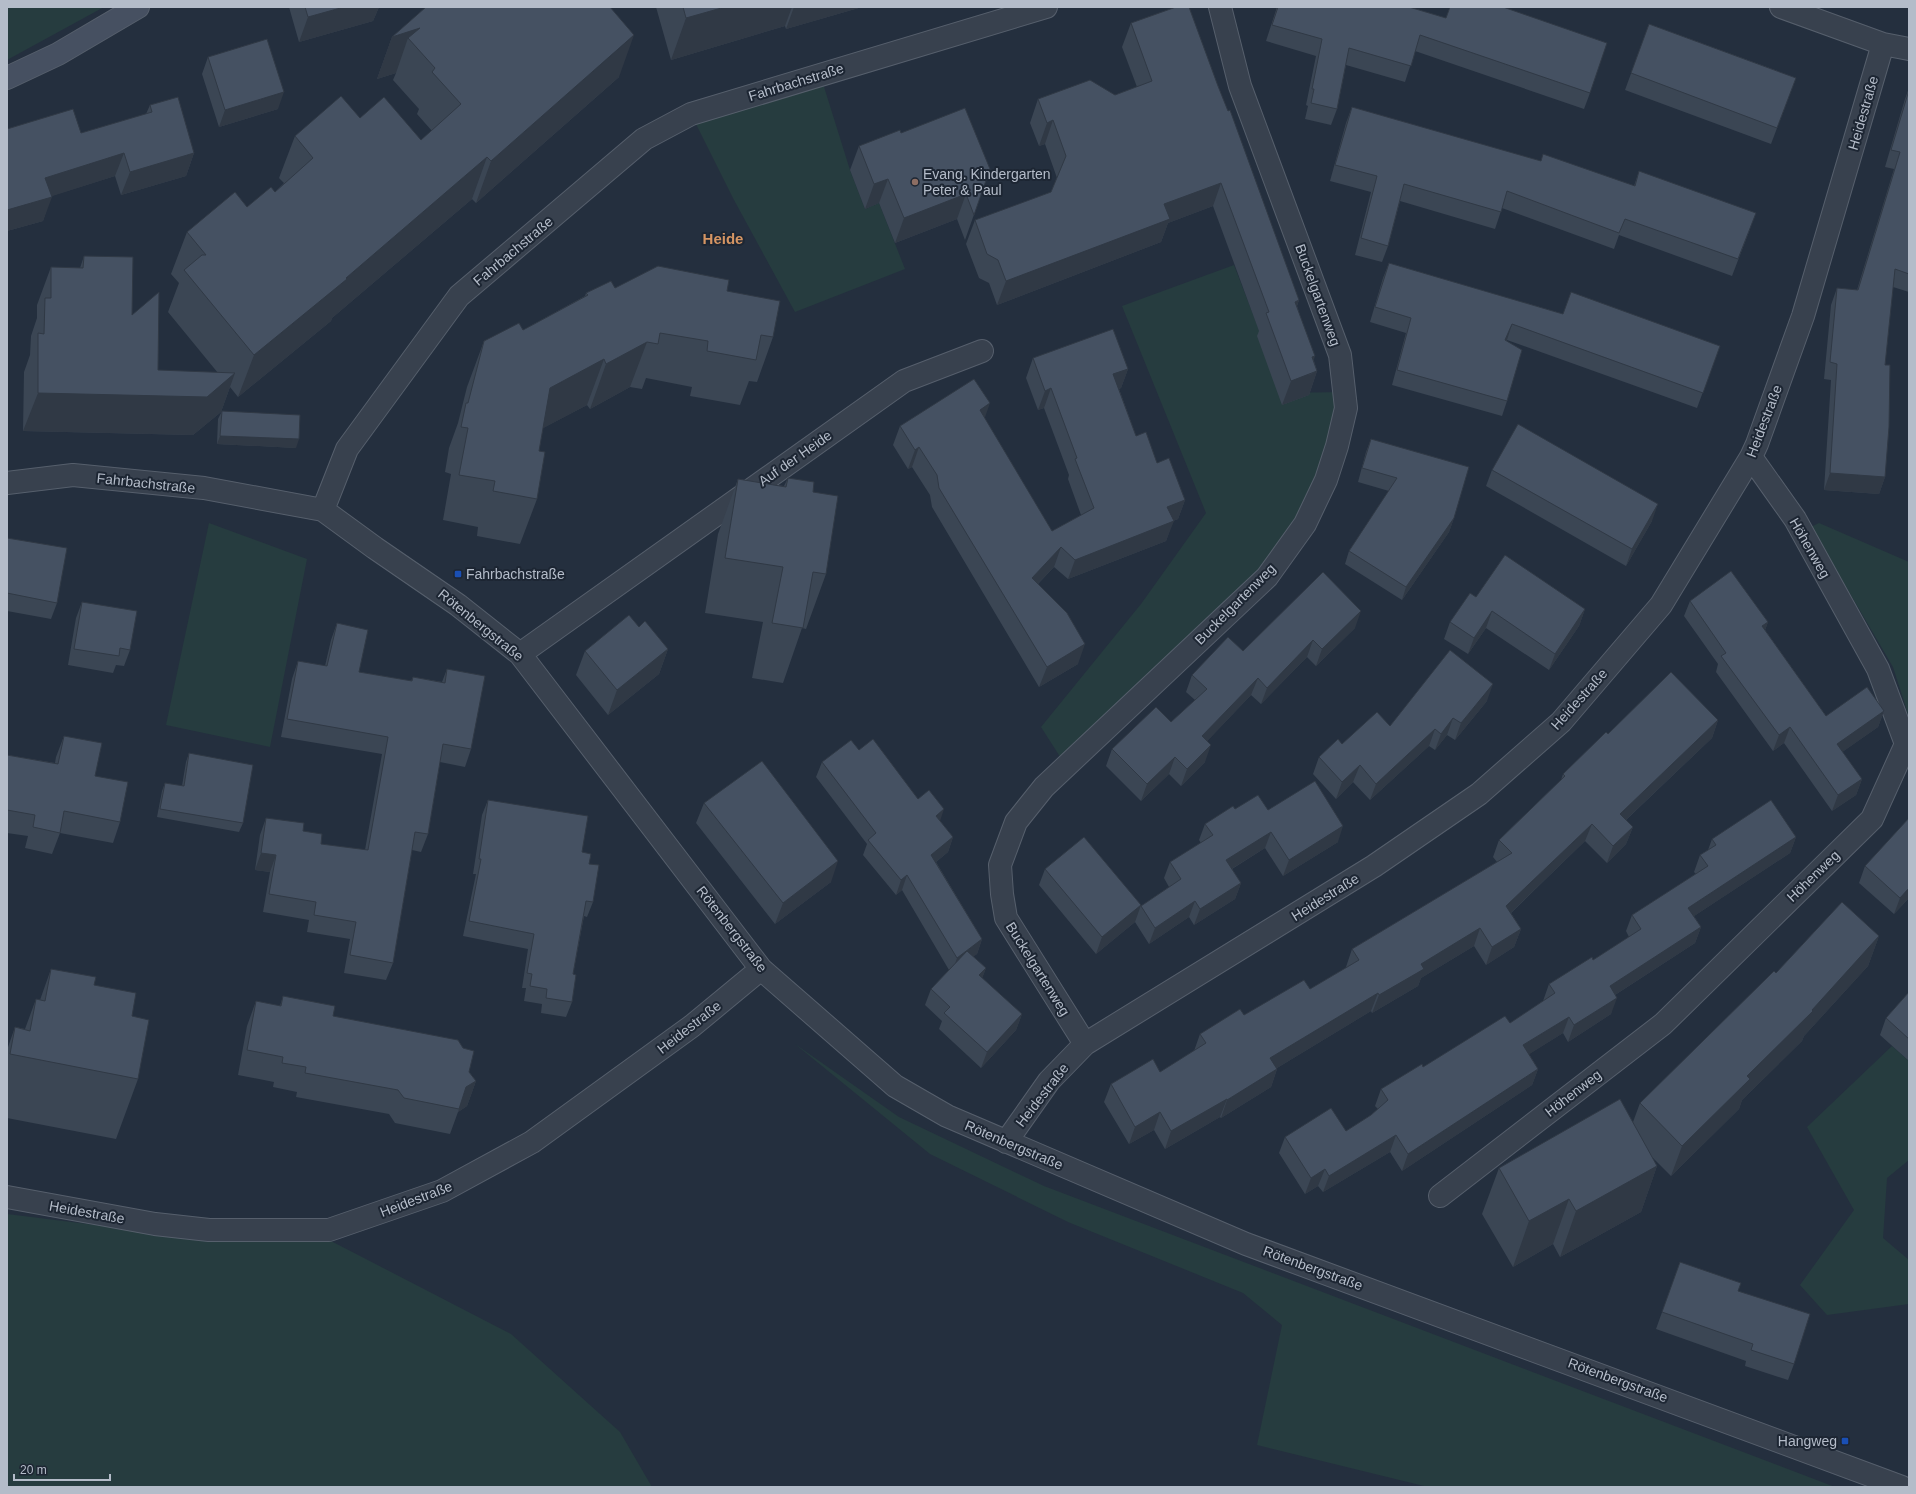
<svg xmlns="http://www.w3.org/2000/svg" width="1916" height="1494" viewBox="0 0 1916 1494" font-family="Helvetica,sans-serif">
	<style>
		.green { fill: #263c3f }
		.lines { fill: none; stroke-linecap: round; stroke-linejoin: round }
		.street-casing { stroke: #565f6c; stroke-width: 24 }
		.secondary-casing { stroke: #565f6c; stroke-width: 24 }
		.street { stroke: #38414e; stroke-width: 22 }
		.secondary { stroke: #465061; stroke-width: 22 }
		.wall { fill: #3b4654 }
		.shaded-wall { fill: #303945 }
		.building { fill: #455162; stroke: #303945 }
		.education-dot { fill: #8d6e63; stroke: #1d2633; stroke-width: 1.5 }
		.transit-dot { fill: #1a4fb4; stroke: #1d2633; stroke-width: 1.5 }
		.labels { text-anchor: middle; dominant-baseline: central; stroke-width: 4; stroke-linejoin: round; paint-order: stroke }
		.street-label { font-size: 14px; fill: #b4bcc9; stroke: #1d2633 }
		.poi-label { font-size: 14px; fill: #b4bcc9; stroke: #1d2633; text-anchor: start }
		.neighbourhood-label { font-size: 15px; font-weight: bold; fill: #d59563; stroke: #1d2633 }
	</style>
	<rect width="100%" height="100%" fill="#242f3e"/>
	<path class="green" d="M7 7H104L7 60Z
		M820 74 850 170 865 209 879 203 905 269 795 312 734 200 691 114Z
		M1234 265 1261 335 1281 393 1344 392 1305 524 1066 766 1041 727 1141 604 1206 513 1122 306Z
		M209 523 307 559 270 747 166 725Z
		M1819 523 1909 562V717L1893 667 1811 527Z
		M795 1044 899 1117 1044 1186 1835 1487H1428L1257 1445 1282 1325 1243 1293 1068 1222 930 1154Z
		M1892 1046 1909 1061V1160L1887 1178 1883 1238 1909 1260V1304L1827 1315 1800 1285 1854 1210 1807 1127Z
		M7 1214 160 1233 331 1241 511 1334 620 1432 652 1487H7Z"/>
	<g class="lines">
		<defs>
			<path id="street" d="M1781 7 1883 44 1909 49
				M7 483 73 475 204 488 323 510 375 548 458 605 520 654 761 969 895 1086 947 1116 1246 1244 1902 1487
				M323 510 347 449 459 296 644 139 691 114 1046 7
				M520 654 904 381 982 351
				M1085 1044 1006 918 1002 894 1000 865 1016 822 1044 787 1267 577 1305 524 1326 480 1337 446 1346 408 1340 355 1240 86 1220 7
				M1006 1142 1049 1081 1085 1044 1374 866 1479 794 1561 722 1661 605 1751 457 1757 444 1803 316 1883 44
				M1440 1196 1663 1024 1872 819 1906 744 1878 669 1795 519 1751 457
				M7 1197 155 1224 209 1230H329L442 1191 532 1142 692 1026 761 969"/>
			<path id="secondary" d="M7 78 58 54 138 7"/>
		</defs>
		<use href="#street" class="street-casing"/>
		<use href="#secondary" class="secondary-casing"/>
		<use href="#street" class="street"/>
		<use href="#secondary" class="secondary"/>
	</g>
	<path class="wall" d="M289 7H379L373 21 299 42Z
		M426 7 619 77 476 203 472 199 332 318 331 321 238 397 230 387 221 412 193 435 23 431 24 372 30 355 31 336 37 318V305L51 267 80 268 84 256 132 315 158 370 218 373 168 312 179 283 171 274 187 232 247 207 275 192 284 183 279 178 295 136 360 118 421 140 432 131 417 114 419 109 393 80 396 73 377 79 392 37Z
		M656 7H862L786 29 785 26 671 60Z
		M1277 7H1409L1446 18 1450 7H1503L1590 93 1584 109 1415 51 1405 82 1346 65 1337 109 1331 125 1305 119 1308 106 1306 105 1316 56 1266 41Z
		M1131 23 1218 86 1299 300 1297 306 1314 361 1317 371 1309 395 1282 405 1257 336 1259 331 1213 206 1168 223 1161 242 997 305 989 283 979 278 966 244 975 220 1051 192 1057 178 1045 144 1039 146 1030 123 1038 99 1115 95 1137 87 1122 47Z
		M1649 24 1796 78 1771 144 1625 90Z
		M208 57 278 109 219 127 202 74Z
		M1909 88V292L1893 287 1885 365V477L1879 494 1824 490 1831 380 1824 379 1831 305 1837 288 1857 290 1894 169 1885 167 1905 99Z
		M150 105 194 153 186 176 121 195 115 176 51 196 43 221 7 231 81 133 146 114Z
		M1352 107 1541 161 1634 186 1639 171 1750 229 1732 276 1619 235 1614 249 1502 208 1495 229 1400 201 1388 246 1382 262 1355 255 1371 192 1330 181 1346 123Z
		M901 133 990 169 965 240 957 219 895 243 879 203 865 209 850 170 859 146Z
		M1389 263 1563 314 1720 346 1697 408 1507 340V401L1502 416 1392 385 1406 333 1370 322 1383 278Z
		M615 288 727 291 773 337 757 382 749 381 740 405 690 396 692 387 646 378 642 389 630 387 590 409 587 405 543 428 539 451 537 499 520 544 477 536 478 527 443 520 451 474 445 472 449 448 458 423 467 387 484 341 523 330 585 296 586 293Z
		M1033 358 1128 369 1121 388 1119 389 1136 436 1157 463 1185 500 1178 519 1173 521 1166 541 1068 579 1054 567 1038 584 1078 664 1039 687 932 507 930 495 912 467 908 469 893 445 900 426 984 418 1052 531 1081 515 1068 479 1069 475 1044 408 1038 410 1026 378Z
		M222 411 296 448 217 444 218 419Z
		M1371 439 1454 518 1449 532 1402 600 1345 564 1349 551 1389 491 1358 482 1366 452Z
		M1492 470 1652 521 1626 566 1486 486Z
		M788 478 813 492 826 574 806 629 802 628 783 683 752 678 763 622 705 613 718 534 738 479 784 486Z
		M7 538 57 603 51 619 7 611Z
		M1476 597 1585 609 1579 626 1549 670 1486 628 1468 654 1444 639 1450 622Z
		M1690 601 1768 622 1765 630 1826 716 1884 711 1878 727 1842 752 1862 779 1856 795 1832 811 1784 743 1773 751 1716 672 1718 664 1684 616Z
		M82 602 130 650 124 666 116 665 113 673 68 665 76 618Z
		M337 623 359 672 411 681 413 677 442 682 447 669 471 749 465 767 440 762 428 834 421 852 412 850 393 963 386 980 344 973 350 939 307 932 309 920 263 912 270 872 255 870 260 835 266 818 303 831 321 844 365 850 382 754 281 737 292 679 298 661 325 666 331 640Z
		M639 627 668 649 659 674 608 715 576 675 585 651Z
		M1355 628 1316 666 1307 657 1261 704 1251 695 1207 741 1205 762 1181 786 1169 774 1141 801 1106 766 1112 749 1171 722 1195 700 1186 692 1192 675 1243 651Z
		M1487 701 1455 740 1447 735 1435 750 1429 746 1370 800 1353 782 1336 799 1313 774 1319 757 1342 744 1390 726Z
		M1718 720 1712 738 1626 820 1633 827 1626 844 1607 863 1585 841 1511 913 1521 929 1514 947 1486 965 1474 946 1421 978 1418 986 1372 1013 1371 1011 1277 1068V1069L1271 1087 1221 1118 1220 1117 1165 1149 1154 1130 1129 1144 1104 1102 1111 1084 1160 1072 1194 1051 1200 1034 1244 1015 1310 989 1346 968V967L1352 949 1497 862 1493 857 1499 840 1561 780 1563 774 1608 734Z
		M64 736 95 776 120 822 113 843 60 833 52 854 25 848 28 836 7 833V755L55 763 56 757Z
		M859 750 918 799 940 821 953 837 948 852 936 862 982 939 977 954 973 956 986 968 982 978 1022 1014 1016 1030 981 1068 939 1029 942 1021 925 1005 931 989 949 970 902 890 896 895 863 855 867 844 816 777 822 762Z
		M189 753 243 823 239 832 157 817 162 791 165 783 182 786 186 762Z
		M488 800 582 852 589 864 593 902 587 917 584 916 573 974 572 1002 566 1017 541 1013 542 1004 524 1001 526 988H522L528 949 463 936 476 874H473L482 815Z
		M704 803 831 882 775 924 696 823Z
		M1235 809 1268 810 1338 842 1283 876 1265 848 1232 869 1241 883 1235 899 1194 925 1189 917 1149 944 1135 922 1096 954 1039 885 1045 869 1141 906 1169 887 1164 878 1170 862 1201 843 1199 840 1205 824Z
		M1796 837 1790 853 1694 916 1701 927 1695 943 1615 995 1611 1014 1568 1042 1563 1033 1529 1054 1538 1069 1532 1085 1402 1171 1390 1152 1323 1192 1318 1186 1305 1194 1279 1153 1285 1137 1346 1131 1371 1115 1378 1109 1375 1106 1381 1089 1423 1067 1510 1023 1543 1001 1549 984 1593 960 1629 937 1626 931 1632 915 1696 874 1694 872 1700 855 1708 850 1712 839Z
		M1865 866 1909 898 1894 914 1859 883Z
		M1879 936 1868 966 1804 1036 1802 1041 1742 1100 1739 1109 1671 1176 1652 1157 1657 1166 1641 1212 1560 1257 1553 1244 1513 1267 1482 1214 1499 1168 1633 1122 1640 1103 1776 973Z
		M51 969 94 985 132 1016 138 1079 116 1139 7 1118V1050L15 1027 25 1029 36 999 40 1000Z
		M1909 992V1061L1880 1035 1886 1018Z
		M283 996 333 1016 469 1072 476 1081 467 1106 458 1112 450 1134 395 1123 389 1114 296 1097 297 1092 273 1087 274 1082 238 1075 247 1026 256 1001 280 1006Z
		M1680 1262 1738 1291 1794 1364 1788 1380 1745 1366 1746 1361 1656 1329Z"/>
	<path class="shaded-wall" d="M344 7H379L373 21 299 42 308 17Z
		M725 7H792L785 26 671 60 686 18Z
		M794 7H862L786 29Z
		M420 28 408 38 396 73 377 79 392 37Z
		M634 35 619 77 476 203 491 161Z
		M284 92 278 109 219 127 225 110Z
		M1053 120 1045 144 1039 146 1047 123Z
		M124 153 115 176 37 201 45 178Z
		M194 153 186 176 121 195 130 172Z
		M487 157 472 199 332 318 331 321 238 397 254 355 346 278Z
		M888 179 879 203 865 209 874 184Z
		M1221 183 1213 206 1168 223 1161 242 997 305 1006 281 1164 204Z
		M966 194 957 219 895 243 904 218Z
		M52 197 43 221 7 231V210Z
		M1299 300 1290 324 1295 302Z
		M1512 324 1507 340 1500 355 1505 340Z
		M647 342 630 387 590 409 606 364Z
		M1315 356 1309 375 1317 371 1309 395 1282 405 1291 381 1312 357Z
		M604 359 587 405 534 433 550 388Z
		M1128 369 1121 388 1106 394 1113 374Z
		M235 373 221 412 193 435 23 431 38 393Z
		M1051 388 1044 408 1038 410 1045 391Z
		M990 403 983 423 980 410Z
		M220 436 299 439 296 448 217 444Z
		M919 447 912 467 908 469 915 450Z
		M1830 473 1885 477 1879 494 1824 490Z
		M1185 500 1178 519 1160 526 1167 507Z
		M1658 504 1652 521 1626 566 1632 549Z
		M1454 518 1449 532 1402 600 1406 587Z
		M1174 521 1166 541 1068 579 1075 560Z
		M1061 547 1054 567 1025 597 1032 578Z
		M1585 609 1579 626 1549 670 1555 654Z
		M1361 611 1355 628 1316 666 1322 649Z
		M1492 611 1486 628 1468 654 1474 638Z
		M1768 622 1762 638V626Z
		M1313 640 1307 657 1261 704 1267 688Z
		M1085 644 1078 664 1039 687 1047 667Z
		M668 649 659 674 608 715 617 690Z
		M1258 678 1251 695 1196 753 1202 736Z
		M1493 684 1487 701 1455 740 1461 723Z
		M1884 711 1878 727 1831 760 1837 744Z
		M1453 718 1447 735 1435 750 1441 734Z
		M1718 720 1712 738 1614 831 1620 814Z
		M1790 727 1784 743 1773 751 1779 735Z
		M1435 729 1429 746 1370 800 1376 784Z
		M1211 745 1205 762 1181 786 1187 769Z
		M1175 757 1169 774 1141 801 1147 784Z
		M1360 765 1353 782 1336 799 1342 782Z
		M1862 779 1856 795 1832 811 1838 795Z
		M944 809 939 824 936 816Z
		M1592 824 1585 841 1500 923 1506 906Z
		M1343 826 1338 842 1283 876 1289 860Z
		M1633 827 1626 844 1607 863 1613 846Z
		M1271 832 1265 848 1220 876 1226 860Z
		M953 837 948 852 926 870 931 855Z
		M1796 837 1790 853 1682 924 1688 908Z
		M261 853 276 855 270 872 255 870Z
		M838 861 831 882 775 924 783 903Z
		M907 875 902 890 896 895 901 880Z
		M1241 883 1235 899 1194 925 1200 909Z
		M1909 888V898L1894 914 1900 898Z
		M1195 901 1189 917 1149 944 1155 928Z
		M1141 905 1135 922 1096 954 1102 937Z
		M1701 927 1695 943 1604 1002 1610 986Z
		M1480 928 1474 946 1421 978 1418 986 1372 1013 1379 995 1421 964Z
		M1521 929 1514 947 1486 965 1492 947Z
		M1879 936 1868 966 1804 1036 1802 1041 1742 1100 1739 1109 1671 1176 1682 1146 1747 1076 1812 1010Z
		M982 939 977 954 952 973 957 958Z
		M986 968 980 984 979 975Z
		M1378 993 1371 1011 1264 1076 1270 1058Z
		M1617 998 1611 1014 1568 1042 1574 1025Z
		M1022 1014 1016 1030 981 1068 987 1052Z
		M1569 1017 1563 1033 1517 1062 1523 1045Z
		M1277 1069 1271 1087 1221 1118 1227 1100Z
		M1538 1069 1532 1085 1402 1171 1408 1154Z
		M476 1081 467 1106 458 1112 466 1087Z
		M1227 1099 1220 1117 1165 1149 1171 1131Z
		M1160 1112 1154 1130 1129 1144 1135 1127Z
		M1396 1135 1390 1152 1323 1192 1329 1176Z
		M1657 1166 1641 1212 1560 1257 1576 1211Z
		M1325 1169 1318 1186 1305 1194 1311 1178Z
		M1569 1199 1553 1244 1513 1267 1529 1221Z"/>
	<path class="building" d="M305 7H344L308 17Z
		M426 7H610L634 35 491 161 487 157 346 278 347 279 254 355 184 270 202 255H206L187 232 235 192 247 207 271 187 275 192 313 158 295 136 341 96 360 118 384 97 421 140 461 104 432 72 435 68 408 38 420 28 392 37Z
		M683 7H725L686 18Z
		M1176 7H1189L1218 86 1228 111 1230 110 1299 300 1295 302 1315 356 1312 357 1317 371 1291 381 1266 313 1269 312 1221 183 1164 204 1170 219 1006 281 998 260 987 254 975 220 1051 192 1066 156 1053 120 1047 123 1038 99 1090 80 1115 95 1152 81 1131 23Z
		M1278 7H1409L1446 18 1450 7H1503L1607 43 1590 93 1420 35 1411 66 1349 48 1337 109 1311 103 1314 89H1312L1322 39 1272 25Z
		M1649 24 1796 78 1777 128 1631 73Z
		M267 39 284 92 225 110 208 57Z
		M1909 90V274L1895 269 1885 365H1890L1889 427 1885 477 1830 473 1837 364 1830 362 1837 288 1858 290 1900 152 1891 150Z
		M178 97 194 153 130 172 124 153 45 178 52 197 7 210V129L73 109 81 133 152 112 150 105Z
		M1352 107 1541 161 1543 154 1635 186 1639 171 1756 213 1738 259 1625 219 1619 233 1507 191 1501 212 1404 184 1388 246 1361 238 1377 176 1335 165Z
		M965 108 990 169 974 215 966 194 904 218 888 179 874 184 859 146 900 130 901 133Z
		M84 256 133 257 132 315 159 292 158 370 235 373 207 397 38 393V333L44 334 45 298H51V267L83 268Z
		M1389 263 1563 314 1571 292 1720 346 1703 393 1512 324 1505 340 1522 350 1507 401 1397 370 1411 318 1375 307Z
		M658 266 729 280 727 291 780 301 773 337 761 335 756 360 707 351 708 341 660 333 658 344 647 342 606 364 604 359 550 388 539 451 545 452 537 499 493 491 495 481 459 475 468 428 461 427 466 403H468L484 341 519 323 523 330 588 295 586 293 611 281 615 288Z
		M1113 329 1128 369 1113 374 1136 436 1146 432 1157 463 1169 458 1185 500 1167 507 1174 521 1075 560 1061 547 1032 578 1067 613 1085 644 1047 667 939 488 937 475 919 447 915 450 900 426 974 379 990 403 980 410 1052 531 1094 508 1075 459 1077 458 1051 388 1045 391 1033 358Z
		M222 411 300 415 299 439 220 436Z
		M1518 424 1658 504 1632 549 1492 470Z
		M1371 439 1469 467 1454 518 1406 587 1349 551 1397 478 1362 468Z
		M788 478 814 482 813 492 838 496 826 574 813 572 803 628 772 623 783 567 725 558 738 479 786 487Z
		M7 538 67 548 57 603 7 593Z
		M1505 555 1585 609 1555 654 1492 611 1474 638 1450 622 1470 593 1476 597Z
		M1731 571 1768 622 1762 626 1826 716 1867 687 1884 711 1837 744 1862 779 1838 795 1790 727 1779 735 1721 656 1726 653 1690 601Z
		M1323 572 1361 611 1322 649 1313 640 1267 688 1258 678 1202 736 1211 745 1187 769 1175 757 1147 784 1112 749 1156 707 1171 722 1207 689 1192 675 1228 637 1243 651Z
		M82 602 137 611 130 650 120 648 119 656 74 649Z
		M629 615 639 627 645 621 668 649 617 690 585 651Z
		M337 623 368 630 359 672 412 681 413 677 445 683 447 669 485 676 471 749 443 744 428 834 415 832 393 963 350 955 356 922 314 915 316 902 269 894 276 855 261 853 266 818 304 823 303 831 322 834 321 844 368 850 388 737 287 719 298 661 327 666Z
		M1450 650 1493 684 1461 723 1453 718 1441 734 1435 729 1376 784 1360 765 1342 782 1319 757 1338 739 1342 744 1377 712 1390 726Z
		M1671 672 1718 720 1620 814 1633 827 1613 846 1592 824 1506 906 1521 929 1492 947 1480 928 1421 964 1424 969 1379 995 1378 993 1270 1058 1277 1069 1227 1100V1099L1171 1131 1160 1112 1135 1127 1111 1084 1153 1059 1160 1072 1206 1043 1200 1034 1240 1009 1244 1015 1304 980 1310 989 1359 960 1352 949 1512 853 1499 840 1565 776 1563 774 1606 732 1608 734Z
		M64 736 102 743 95 776 128 782 120 822 64 811 60 833 33 827 35 815 7 810V755L58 764Z
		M873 739 918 799 929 790 944 809 936 816 953 837 931 855 982 939 957 958 907 875 901 880 868 840 876 833 822 762 851 740 859 750Z
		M189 753 253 765 243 823 160 809 165 783 184 786Z
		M762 761 838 861 783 903 704 803Z
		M1315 781 1343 826 1289 860 1271 832 1226 860 1241 883 1200 909 1195 901 1155 928 1141 906 1181 879 1170 862 1213 835 1205 824 1233 806 1235 809 1258 795 1268 810Z
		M488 800 588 816 582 852 591 854 589 864 599 865 593 902 586 901 573 974 576 975 572 1002 546 998 547 989 530 986 532 974 527 973 534 934 469 921 481 859H479Z
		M1771 800 1796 837 1688 908 1701 927 1610 986 1617 998 1574 1025 1569 1017 1523 1045 1538 1069 1408 1154 1396 1135 1329 1176 1325 1169 1311 1178 1285 1137 1331 1108 1346 1131 1371 1115 1388 1100 1381 1089 1422 1064 1423 1067 1505 1016 1510 1023 1555 993 1549 984 1592 957 1593 960 1641 929 1632 915 1708 866 1700 855 1716 845 1712 839Z
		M1909 818V888L1900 898 1865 866Z
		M1084 837 1141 905 1102 937 1045 869Z
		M1842 902 1879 936 1812 1010 1813 1011 1747 1076 1750 1079 1682 1146 1640 1103 1774 971 1776 973Z
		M967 951 986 968 979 975 1022 1014 987 1052 944 1013 950 1007 931 989Z
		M51 969 96 977 94 985 136 993 132 1016 149 1020 138 1079 10 1054 15 1027 30 1031 36 999 45 1001Z
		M1909 992V1039L1886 1018Z
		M283 996 335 1006 333 1016 458 1040 463 1048 474 1051 469 1072 476 1081 466 1087 459 1109 404 1098 398 1090 305 1073 306 1067 282 1063 283 1057 247 1050 256 1001 281 1006Z
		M1620 1099 1657 1166 1576 1211 1569 1199 1529 1221 1499 1168Z
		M1680 1262 1741 1283 1738 1291 1810 1314 1794 1364 1751 1350 1753 1344 1662 1312Z"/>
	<circle class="education-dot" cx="915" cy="182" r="4"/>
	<g class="transit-dot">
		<rect x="454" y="570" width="8" height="8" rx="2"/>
		<rect x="1841" y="1437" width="8" height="8" rx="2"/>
	</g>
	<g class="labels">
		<g class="street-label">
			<text transform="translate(796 82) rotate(-17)">Fahrbachstraße</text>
			<text transform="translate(1863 113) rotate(-74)">Heidestraße</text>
			<text transform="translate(513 251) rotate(-40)">Fahrbachstraße</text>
			<text transform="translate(1318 295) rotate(70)">Buckelgartenweg</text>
			<text transform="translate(1764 421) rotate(-69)">Heidestraße</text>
			<text transform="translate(795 458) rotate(-35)">Auf der Heide</text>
			<text transform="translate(146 483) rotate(6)">Fahrbachstraße</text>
			<text transform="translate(1810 548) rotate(60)">Höhenweg</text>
			<text transform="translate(1235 604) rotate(-45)">Buckelgartenweg</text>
			<text transform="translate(481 625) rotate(39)">Rötenbergstraße</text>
			<text transform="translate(1579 699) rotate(-48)">Heidestraße</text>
			<text transform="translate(1813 876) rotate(-44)">Höhenweg</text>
			<text transform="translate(1325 897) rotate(-32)">Heidestraße</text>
			<text transform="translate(732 929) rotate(52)">Rötenbergstraße</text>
			<text transform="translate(1038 969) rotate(58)">Buckelgartenweg</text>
			<text transform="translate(689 1027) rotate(-38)">Heidestraße</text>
			<text transform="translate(1573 1093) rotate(-38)">Höhenweg</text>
			<text transform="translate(1042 1095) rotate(-52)">Heidestraße</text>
			<text transform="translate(1014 1145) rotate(23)">Rötenbergstraße</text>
			<text transform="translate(416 1199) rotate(-21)">Heidestraße</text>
			<text transform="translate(87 1212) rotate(10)">Heidestraße</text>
			<text transform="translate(1313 1268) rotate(20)">Rötenbergstraße</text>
			<text transform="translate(1618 1380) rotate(20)">Rötenbergstraße</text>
		</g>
		<g class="poi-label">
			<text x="923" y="174">Evang. Kindergarten<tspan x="923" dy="16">Peter &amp; Paul</tspan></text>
			<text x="466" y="574">Fahrbachstraße</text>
			<text x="1837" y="1441" text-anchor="end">Hangweg</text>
		</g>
		<g class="neighbourhood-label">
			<text x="723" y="238">Heide</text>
		</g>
	</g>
	<rect width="1916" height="1494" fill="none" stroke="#b4bcc9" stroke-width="16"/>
	<path d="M14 1474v6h96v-6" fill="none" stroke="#b4bcc9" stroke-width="2"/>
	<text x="20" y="1474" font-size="12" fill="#b4bcc9" stroke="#1d2633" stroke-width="3" paint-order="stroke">20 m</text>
</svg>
